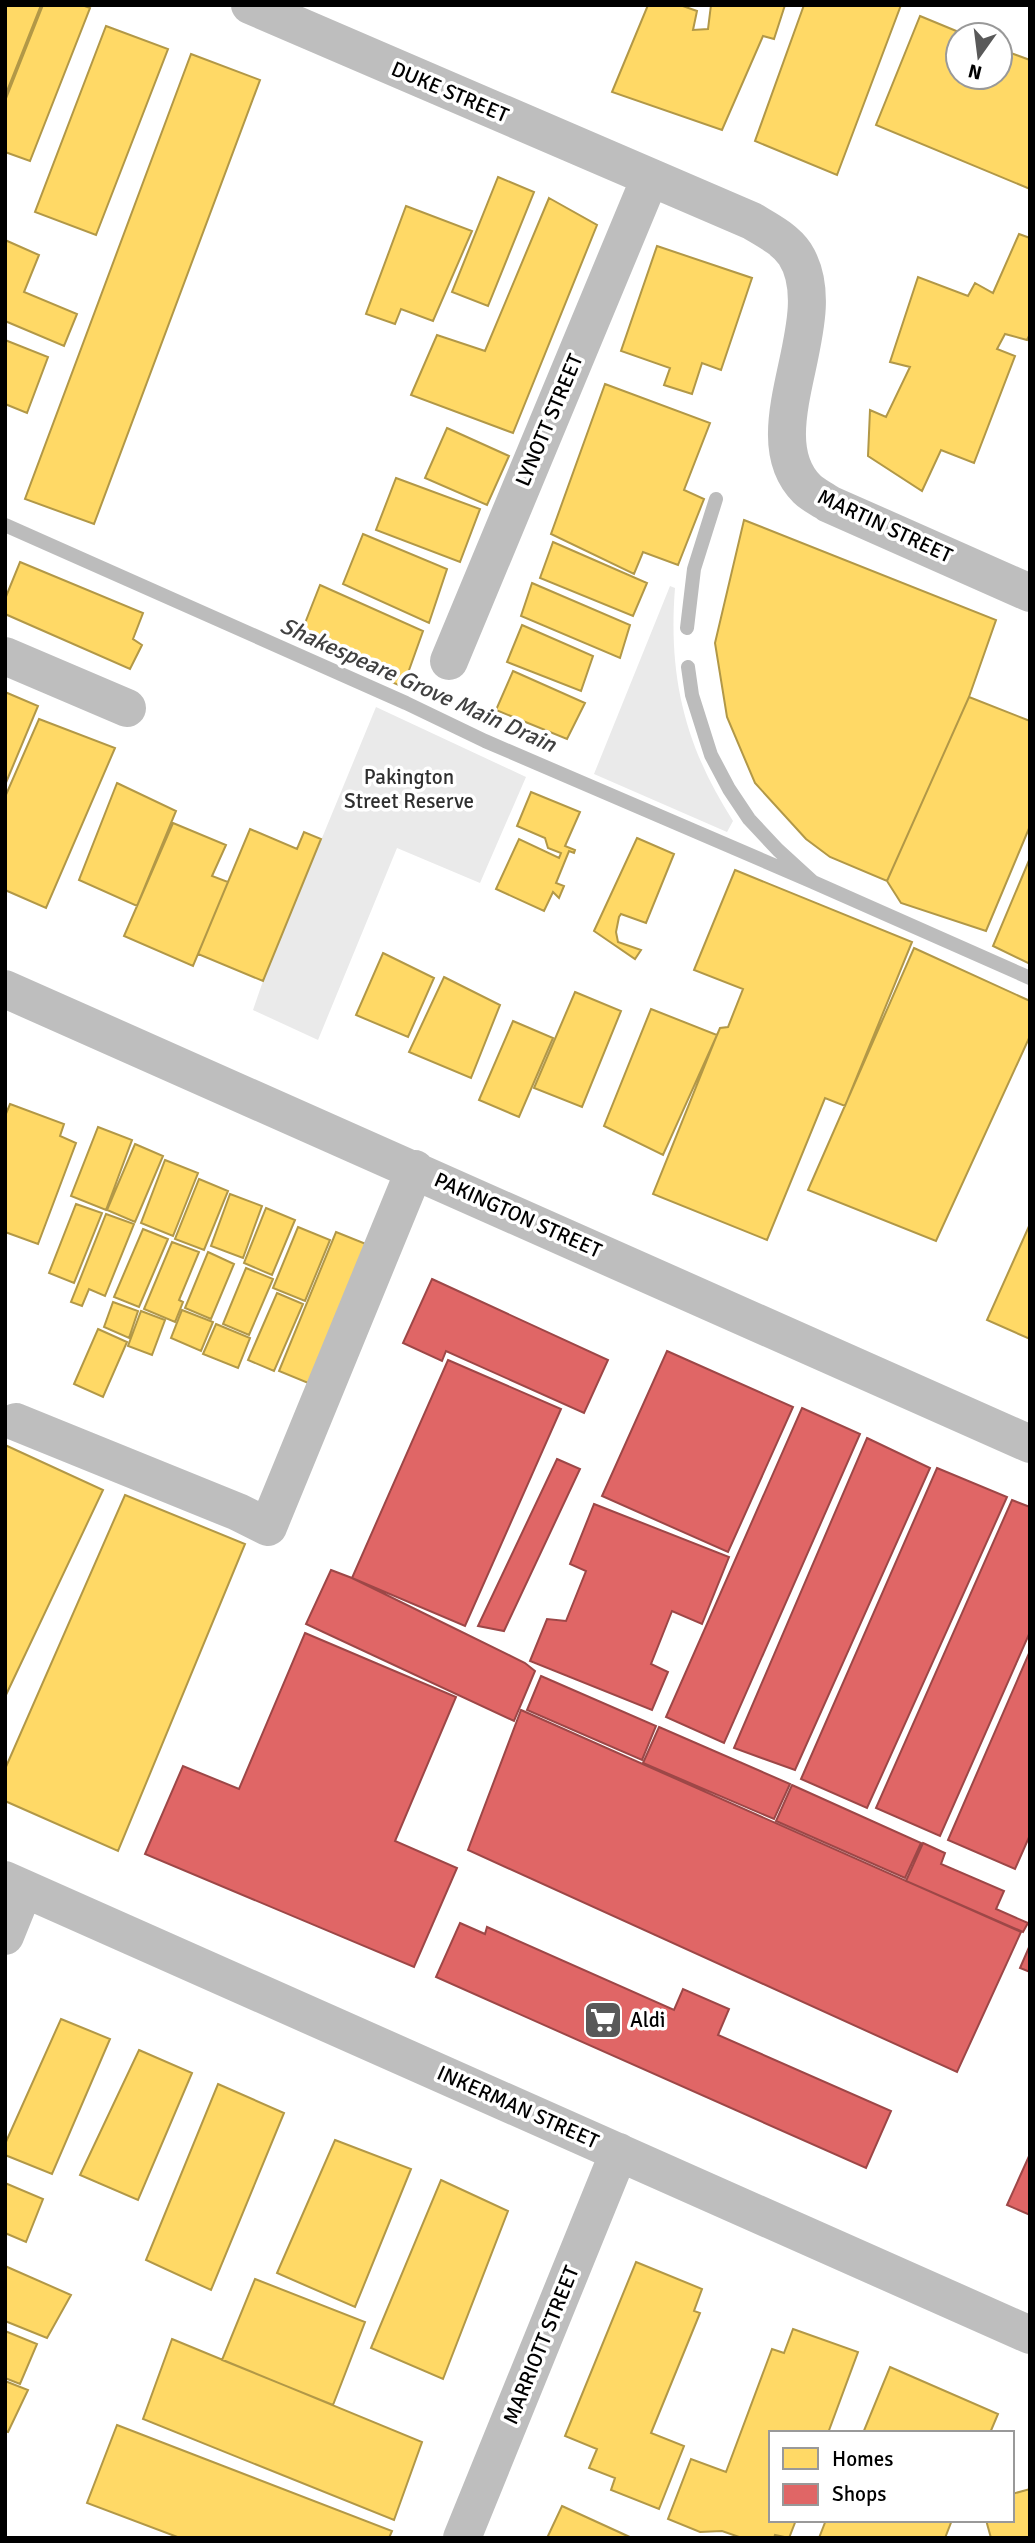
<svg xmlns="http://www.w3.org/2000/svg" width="1035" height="2543" viewBox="0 0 1035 2543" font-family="Signika,sans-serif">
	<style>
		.green { fill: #eaeaea }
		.homes { fill: #ffd966; stroke: #b29847; stroke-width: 2 }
		.shops { fill: #e06666; stroke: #9d4747; stroke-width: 2 }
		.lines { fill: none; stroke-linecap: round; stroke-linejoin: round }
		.stream { stroke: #bcbcbc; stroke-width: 14 }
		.minor { stroke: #bebebe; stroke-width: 38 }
		.labels { text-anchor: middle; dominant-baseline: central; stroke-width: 7; stroke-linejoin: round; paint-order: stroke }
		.street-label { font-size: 21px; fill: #000; stroke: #fff }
		.park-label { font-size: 21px; fill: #2f2f2f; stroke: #fff }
		.poi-label { font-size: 21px; fill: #000; stroke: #fff; text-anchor: start }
		.water-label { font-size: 23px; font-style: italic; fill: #404040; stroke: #fff }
	</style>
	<rect width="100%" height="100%" fill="#fff"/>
	<path class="green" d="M670 586 675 588C668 677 685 746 733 821L727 832 594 774Z
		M376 707 526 777 480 883 397 848 318 1040 253 1010 263 981Z"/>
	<path class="homes" d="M5 5H41L5 96Z
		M43 5H82L90 8 30 161 5 152V101Z
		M648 5H680L697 11 693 30 708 29 711 5H785L774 39 763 36 722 130 612 92Z
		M804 5H901L837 175 755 141Z
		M920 16 966 35H958V77H1000V49L1030 60V189L876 125Z
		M106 26 168 49 96 235 35 212Z
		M191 54 260 80 94 524 25 499Z
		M498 177 534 192 488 306 452 292Z
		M549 198 597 225 513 433 411 395 437 335 485 351Z
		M406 206 472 231 433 321 401 309 395 324 366 314Z
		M1019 234 1030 238V334L1027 340 1005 334 997 349 1015 356 974 463 941 450 922 491 868 456 870 410 886 417 910 367 890 362 918 277 968 296 975 283 993 293Z
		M5 240 39 255 24 292 77 314 64 346 5 321Z
		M657 246 752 278 721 370 702 363 692 394 664 385 670 368 621 351Z
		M5 340 48 357 27 413 5 404Z
		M605 384 710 423 684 490 704 499 678 565 643 552 634 574 551 534Z
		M447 428 509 456 487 505 425 478Z
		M396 478 480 509 460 562 376 530Z
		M744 520 996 620 969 697 887 881 830 857 806 839 755 783 727 717 715 643Z
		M363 534 447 569 429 623 343 584Z
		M553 542 647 583 633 616 540 578Z
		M20 562 143 613 133 639 142 645 130 669 5 614V599Z
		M532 583 630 625 620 658 521 616Z
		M320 585 423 631 403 687 298 641Z
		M522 625 593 656 581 691 507 662Z
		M513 671 585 703 567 739 496 710Z
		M5 692 38 706 5 785Z
		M969 697 1030 721V826L986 931 901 903 887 881Z
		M39 719 115 748 46 908 5 890V797Z
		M117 783 176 811 137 906 79 880Z
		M531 792 580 812 565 846 575 850 574 853 569 851 556 883 564 886 559 898 553 892 544 911 496 889 519 839 559 858 561 853 548 848 545 838 517 826Z
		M173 823 226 845 212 876 228 882 193 966 124 936Z
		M250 829 297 849 304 832 321 839 263 981 198 954Z
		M637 838 674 854 646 923 621 914 619 917 616 932 618 942 641 950 635 959 594 931Z
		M1030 858V964L993 946Z
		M735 870 912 942 845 1106 825 1098 767 1240 653 1194 717 1035 720 1028 728 1027 743 989 694 970Z
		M914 948 1030 1001V1036L936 1241 808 1190Z
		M383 953 434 978 408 1037 356 1015Z
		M444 977 500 1005 471 1078 409 1052Z
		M575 992 621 1011 582 1107 534 1088Z
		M651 1009 717 1035 663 1155 604 1126Z
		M513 1021 553 1038 519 1117 479 1100Z
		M10 1104 64 1124 60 1136 76 1143 38 1244 5 1232V1116Z
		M98 1127 132 1140 106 1210 71 1196Z
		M135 1144 163 1156 135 1222 107 1210Z
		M165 1160 198 1173 173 1236 141 1223Z
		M199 1179 228 1191 204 1250 175 1239Z
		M230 1194 262 1206 243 1258 211 1246Z
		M76 1204 102 1213 74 1283 49 1273Z
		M266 1208 295 1220 272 1275 244 1263Z
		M106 1214 134 1224 105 1296 89 1289 82 1306 71 1302Z
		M1030 1224V1339L987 1320Z
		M298 1227 330 1240 305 1301 273 1288Z
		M143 1229 168 1239 139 1307 114 1297Z
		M336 1232 371 1246 313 1385 279 1371Z
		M172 1242 199 1252 179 1300 183 1302 175 1322 144 1309Z
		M208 1252 234 1264 211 1319 185 1308Z
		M246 1268 273 1279 249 1335 223 1324Z
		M277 1293 303 1304 274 1371 248 1360Z
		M113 1302 138 1311 129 1338 104 1327Z
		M182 1310 213 1322 201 1351 171 1338Z
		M141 1311 165 1320 152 1355 128 1346Z
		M216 1324 250 1338 238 1368 203 1354Z
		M98 1329 127 1342 103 1397 74 1384Z
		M5 1445 103 1490 5 1697Z
		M125 1495 245 1544 118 1851 5 1801V1769Z
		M61 2019 110 2039 52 2174 5 2155V2144Z
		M139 2050 192 2073 138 2200 80 2175Z
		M218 2084 284 2113 211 2290 146 2260Z
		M335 2140 411 2169 355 2307 277 2273Z
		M441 2180 508 2211 443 2379 371 2348Z
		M5 2183 43 2199 26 2242 5 2233Z
		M636 2262 702 2289 694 2311 700 2313 651 2433 684 2446 659 2509 611 2490 615 2478 589 2468 597 2449 565 2436Z
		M5 2266 71 2295 47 2338 5 2321Z
		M255 2279 365 2322 333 2405 222 2360Z
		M793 2329 858 2352 828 2433H771V2520H796L789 2538 775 2535 774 2538H742L722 2531 700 2532 668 2519 691 2459 726 2472 772 2349 784 2353Z
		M5 2331 37 2344 20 2384 5 2378Z
		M172 2339 422 2442 394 2520 143 2419Z
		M890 2367 998 2414 990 2433H863Z
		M5 2381 28 2390 8 2432 5 2431Z
		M117 2425 392 2531 389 2538H180L87 2503Z
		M1030 2489V2538H991L986 2520H1012V2494Z
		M562 2506 632 2538H547Z
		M826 2520H952L945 2538H819Z"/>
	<path class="shops" d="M432 1279 608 1360 584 1413 446 1351 442 1361 403 1343Z
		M667 1351 793 1407 728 1552 602 1496Z
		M448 1360 561 1409 465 1626 352 1578Z
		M802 1408 860 1434 724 1743 666 1717Z
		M867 1438 930 1468 795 1770 734 1748Z
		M557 1459 580 1469 504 1631 478 1626Z
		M937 1468 1007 1497 867 1808 801 1779Z
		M1012 1500 1030 1507V1632L940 1836 876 1808Z
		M594 1504 729 1557 702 1624 672 1611 651 1664 668 1672 652 1710 530 1661 547 1619 566 1621 586 1571 570 1564Z
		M331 1570 352 1578 525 1663 535 1671 514 1721 306 1624Z
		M305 1633 456 1697 395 1841 457 1868 414 1967 145 1854 183 1766 239 1789Z
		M1030 1651V1835L1015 1869 948 1840Z
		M541 1676 656 1726 642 1760 527 1710Z
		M521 1710 1021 1932 957 2072 468 1850Z
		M659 1727 790 1784 774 1819 643 1763Z
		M792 1785 921 1843 905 1878 776 1821Z
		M923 1843 945 1853 941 1864 1004 1891 996 1909 1028 1923 1023 1932 906 1881Z
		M460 1923 485 1934 487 1927 674 2010 683 1989 729 2009 718 2035 891 2111 866 2168 436 1977Z
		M1030 1945V1972L1020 1968Z
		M1030 2154V2215L1007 2205Z"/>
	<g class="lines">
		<path class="stream" d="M5 525 406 703 485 741 813 882
			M687 628 694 569 716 499
			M688 667 692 695 711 755 729 789 749 819 778 850 813 882 1030 978"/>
		<path class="minor" d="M250 5 752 221C767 230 785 239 795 254 837 320 750 432 807 489 813 495 822 499 829 504L1030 593
			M5 656 127 708
			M449 661 650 178
			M5 989 1030 1444
			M16 1422 238 1512 268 1527 415 1169
			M5 1880 1030 2335
			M5 1936 24 1889
			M462 2538 619 2152"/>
	</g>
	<defs>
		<symbol id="supermarket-square" viewBox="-11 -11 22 22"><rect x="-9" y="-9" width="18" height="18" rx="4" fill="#595959" stroke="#fff"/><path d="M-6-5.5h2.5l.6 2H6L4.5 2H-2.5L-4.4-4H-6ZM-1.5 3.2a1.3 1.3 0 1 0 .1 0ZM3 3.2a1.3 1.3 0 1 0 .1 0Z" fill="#fff"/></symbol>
	</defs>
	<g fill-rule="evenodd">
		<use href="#supermarket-square" x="581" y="1998" width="44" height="44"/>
	</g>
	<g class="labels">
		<g class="street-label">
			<text transform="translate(450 92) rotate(23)">DUKE STREET</text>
			<text transform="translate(549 420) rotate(-67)">LYNOTT STREET</text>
			<text transform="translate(885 526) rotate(25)">MARTIN STREET</text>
			<text transform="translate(518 1215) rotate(24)">PAKINGTON STREET</text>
			<text transform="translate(518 2107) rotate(24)">INKERMAN STREET</text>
			<text transform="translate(541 2345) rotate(-68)">MARRIOTT STREET</text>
		</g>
		<g class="park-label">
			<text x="409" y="777">Pakington<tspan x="409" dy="24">Street Reserve</tspan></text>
		</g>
		<g class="poi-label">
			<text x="630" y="2020">Aldi</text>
		</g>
		<g class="water-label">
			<text transform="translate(418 685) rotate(24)">Shakespeare Grove Main Drain</text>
		</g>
	</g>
	<rect width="1035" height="2543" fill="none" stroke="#000000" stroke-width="14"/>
	<rect x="769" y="2431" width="245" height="91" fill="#ffffff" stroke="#999999" stroke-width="2"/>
	<rect x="783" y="2448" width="35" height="21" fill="#ffd966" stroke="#999999" stroke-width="2"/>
	<text x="832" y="2466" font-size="21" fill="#000000">Homes</text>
	<rect x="783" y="2484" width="35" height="21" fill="#e06666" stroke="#999999" stroke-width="2"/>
	<text x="832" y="2501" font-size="21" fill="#000000">Shops</text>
	<g transform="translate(979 56) rotate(194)"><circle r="33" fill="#ffffff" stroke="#999999" stroke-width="2"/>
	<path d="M0-5L12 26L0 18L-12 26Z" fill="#595959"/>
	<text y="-10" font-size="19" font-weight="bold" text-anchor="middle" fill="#000000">N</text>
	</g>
</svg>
